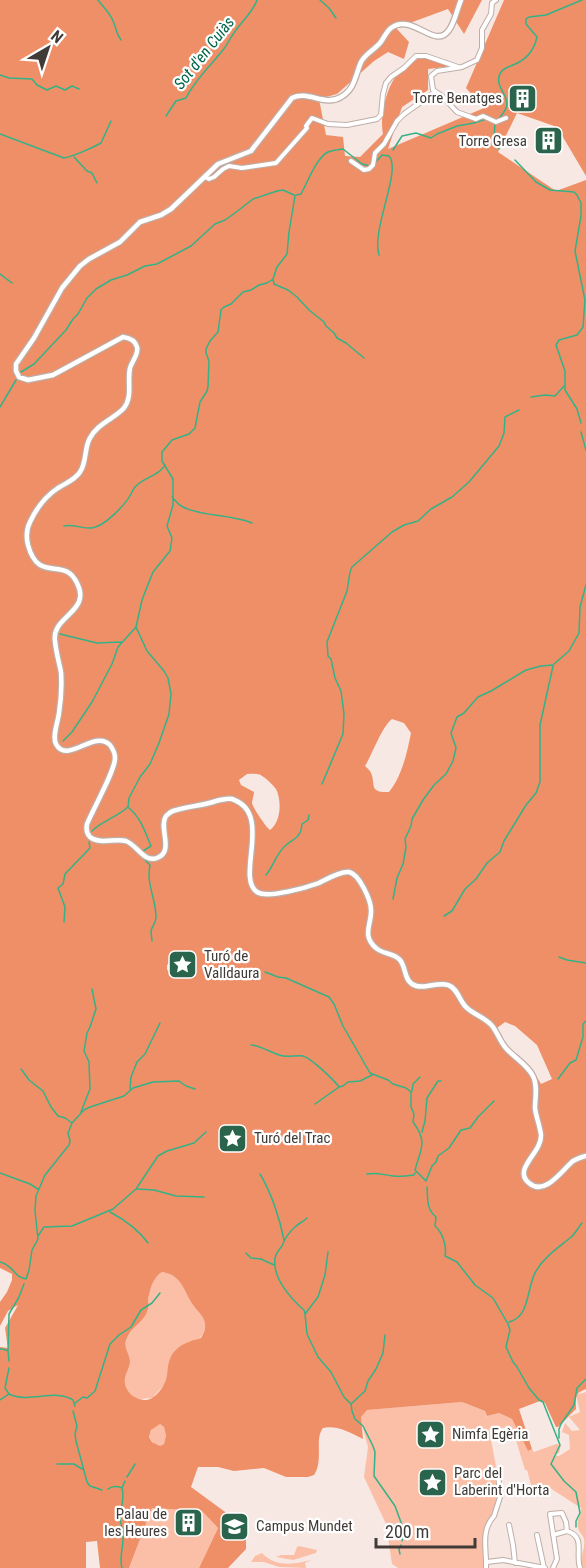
<svg xmlns="http://www.w3.org/2000/svg" width="586" height="1568" viewBox="0 0 586 1568" font-family="'Roboto Condensed',sans-serif">
	<style>
		.green { fill: #fbbfa7 }
		.forest { fill: #ef8f68; fill-rule: evenodd }
		.lines { fill: none; stroke-linecap: round; stroke-linejoin: round }
		.stream { stroke: #34b286; stroke-width: 1.5 }
		.minor-casing { stroke: #bdaea8; stroke-width: 6 }
		.tertiary-casing { stroke: #bdaea8; stroke-width: 7 }
		.minor { stroke: #fff; stroke-width: 4 }
		.tertiary { stroke: #fff; stroke-width: 4.5 }
		.labels { text-anchor: middle; dominant-baseline: central; stroke-width: 4.5; stroke-linejoin: round; paint-order: stroke }
		.poi-label { font-size: 15px; fill: #413b38; stroke: #fff; text-anchor: start }
		.water-label { font-size: 16px; font-style: italic; fill: #006547; stroke: #fff }
	</style>
	<rect width="100%" height="100%" fill="#f8e8e3"/>
	<path class="green" d="M162 1272C183 1275 183 1290 193 1305 197 1311 205 1317 205 1325 206 1330 203 1334 200 1338L184 1344 172 1355 169 1364 165 1384 152 1398 141 1399 136 1398 127 1391 125 1385V1378L130 1361 125 1347 127 1337 148 1310V1297L154 1279 157 1274Z
		M586 1392V1568H583C578 1557 586 1550 584 1539 583 1534 578 1532 578 1527 576 1519 582 1515 581 1508L550 1488 533 1492 527 1470H525L512 1427 489 1429 500 1488 495 1512 485 1529V1568H398L392 1564 386 1524 364 1477 368 1447 360 1417 366 1410 462 1402 485 1411 487 1418V1416L499 1413 512 1419 528 1451 532 1449 534 1452 556 1444 561 1445 559 1453 553 1455 559 1456 570 1449 569 1435 562 1432 565 1423 572 1431 580 1430 569 1417 580 1412 576 1395Z
		M160 1424 164 1427 166 1437 164 1444 160 1446C146 1440 146 1431 160 1424Z
		M152 1508 202 1511 218 1528 199 1568H129Z
		M299 1546 317 1550 316 1553 293 1560 276 1557 281 1555H294L297 1547Z
		M262 1553C276 1568 295 1564 312 1560L305 1563 306 1568 279 1567 264 1562H251L255 1556Z"/>
	<path class="forest" d="M0 0H482L464 34 448 9 396 28 409 42 404 59 388 52 374 61 337 94 319 99 326 135 343 137 345 156 360 157 383 134C379 115 388 80 403 68 409 63 417 59 424 56L453 66 428 69V90L402 107 388 149 484 108 466 88 504 0H586V176L557 127 517 113 498 152 556 191 586 180V1389C574 1393 576 1398 576 1409L558 1427H556L545 1403 540 1401 519 1409 532 1449 528 1451 512 1419 499 1413 487 1416 485 1411 462 1402 367 1410 361 1417 363 1439C351 1433 337 1425 323 1428 314 1439 324 1460 314 1475L308 1477H286L264 1468 234 1471 218 1467H198L191 1487 232 1517 231 1523 246 1526V1549L228 1568H199L218 1528 202 1511 152 1508 129 1568H100L97 1541 86 1542V1568H0V1347L8 1348 5 1328 18 1305 8 1311 0 1326V1302L7 1292 12 1280V1274L0 1268ZM392 719 404 723 411 733C407 753 402 776 389 792 368 793 376 784 371 773 370 770 367 768 365 766 373 753 381 728 392 719ZM247 774C252 774 258 773 262 776 266 778 273 785 276 789 282 801 281 822 270 830 266 827 253 808 252 803 252 800 254 795 254 792L241 785 239 780ZM187 950 190 956 191 965C184 973 177 976 167 970V965L180 952ZM505 1022 515 1026 537 1045 552 1079 541 1084 535 1074 507 1047 497 1028ZM162 1272C182 1275 183 1290 193 1305 197 1311 205 1317 205 1325 206 1330 203 1334 201 1338 190 1341 180 1344 173 1353 163 1368 173 1379 156 1395 152 1398 150 1400 144 1400 133 1399 123 1390 125 1378 126 1373 130 1366 130 1361 129 1351 121 1347 129 1334 134 1326 146 1319 148 1309 149 1304 147 1299 149 1295 151 1287 154 1276 162 1272ZM160 1424 164 1427 166 1436 164 1444 160 1446 152 1442 149 1437 151 1430Z"/>
	<g class="lines">
		<path class="stream" d="M98 0C103 7 110 13 113 21 117 29 115 32 121 40
			M320 0 329 8 336 18
			M0 75 9 78 32 79 37 85 47 90 56 86 65 90 72 86 79 89
			M166 116 176 101 186 98C195 80 211 65 223 50 228 44 231 36 236 30 243 20 253 12 257 0
			M498 120C500 117 504 113 506 108 511 95 492 86 501 72 504 68 508 67 513 65 526 60 534 51 537 37L526 24V19L529 17 546 15 582 0
			M495 124 494 137 499 149
			M0 134 64 158C74 156 92 148 101 143L111 121
			M393 150 402 136 416 133 431 138 437 134 457 126 474 123 486 119
			M74 157 87 171 92 173 97 183
			M515 160 536 182 550 190 574 192 577 195 581 203V216L575 251 585 300 583 327 577 335 559 340 556 345 565 371V390L577 409 581 423
			M374 164 382 155 389 156
			M296 195 301 194C307 183 317 157 328 152 333 150 338 150 343 149L362 164 370 166
			M379 255C371 229 402 171 389 156
			M0 274 12 283
			M273 279 274 284 288 290 297 297 309 310 324 322 326 326 334 333 337 338 346 343 364 358
			M21 372 34 364 66 330 73 319 78 314 87 298 96 289 111 280 127 275 145 266 157 264 191 246 215 224 225 220 235 213 253 199 277 191 283 190 294 195
			M531 397 545 395 555 396 564 386
			M0 407 16 380
			M581 432 586 450
			M172 497C176 501 178 505 183 507 203 517 230 514 252 523
			M64 526C74 524 83 529 92 528 105 526 125 505 131 494 132 492 133 489 135 487 144 477 159 476 165 465
			M60 634 97 643 121 642
			M554 664 569 651 579 633 580 607 586 585
			M63 741 72 732 92 702 112 664 118 647 136 627 142 600 149 582 153 572 170 551 172 538 167 526 173 505V479L162 461V452L172 440 189 434 195 428 200 402 207 391 208 387 209 361 206 353V349L210 341 218 332 221 310 224 307 231 304 243 292 251 290 259 285 267 283 273 279 277 267 287 254 289 232 295 196
			M322 784 343 734 344 714 341 691 335 678 331 659 328 656 327 642 347 591 350 572 352 567 392 532 404 525 418 521 431 509 452 497 469 482 499 446 504 433 505 417 519 410
			M129 808C141 818 145 832 151 846L143 851
			M92 831C102 821 117 817 128 807L129 798 140 777 150 764 159 743 169 714 171 694 168 678 164 671 147 651 136 627
			M141 856 150 865C146 884 156 899 156 917 156 923 152 926 151 931 151 934 152 938 152 941
			M266 875C273 867 276 854 285 846 294 838 301 838 302 824L308 820 309 815
			M393 899 397 878 403 864 406 847 405 839 411 826 412 819 423 800 434 785 446 774 453 761 456 748 451 733 457 717 464 713 478 697 491 691 526 670 541 666 553 665
			M444 916 452 911 465 889 476 879 487 863 500 852 504 841 526 805 536 793 540 782V725L553 666
			M64 922 65 907 58 888 63 884 65 874 90 848 89 842
			M559 957 567 960 586 963
			M265 972 278 977 286 978 329 997 334 1004 343 1026 370 1073 388 1080 393 1084 406 1088 411 1092V1107L414 1114 413 1122C428 1142 421 1148 415 1170L426 1181 432 1166 436 1162 438 1156 449 1148 461 1130 470 1128 478 1117 494 1101
			M251 1045C261 1046 270 1052 279 1055 287 1058 295 1055 303 1056 311 1058 334 1080 339 1087L343 1086 348 1082 360 1081 372 1075
			M21 1069 29 1080 43 1091 51 1107 58 1116 65 1118 72 1123
			M558 1079 570 1063 576 1060 583 1037V1024L586 1021
			M130 1089 131 1077 137 1062 145 1054 160 1023
			M412 1091 413 1084 420 1077
			M315 1104 339 1087
			M81 1112 90 1089 89 1062 84 1051 87 1033 90 1027 96 1009 92 989
			M422 1132 425 1121 427 1098 438 1081H441
			M0 1173 30 1184 38 1189
			M260 1174C271 1192 280 1219 284 1240
			M367 1174C377 1172 383 1175 393 1176 400 1177 407 1176 414 1175L415 1173
			M427 1187C428 1199 426 1209 436 1217L435 1226C443 1233 447 1247 445 1256L457 1262 475 1285 493 1298 508 1324 510 1330 506 1347 513 1362 517 1367 529 1388 539 1400 543 1402 560 1445 551 1464 564 1481 576 1492 580 1513 576 1521V1527
			M137 1189 154 1190 176 1196 204 1197
			M110 1212C125 1220 138 1229 148 1243
			M307 1218C303 1222 299 1223 295 1227 289 1232 285 1238 282 1246 279 1250 276 1253 275 1258 272 1277 290 1298 304 1310L305 1314 307 1334 318 1357 331 1372 344 1397 351 1404 352 1411 355 1419 363 1426 373 1446 375 1452 374 1476 395 1506 402 1525 403 1534 402 1541
			M38 1236 44 1227 72 1226 113 1209 136 1189 158 1156 167 1151 194 1143 206 1132
			M246 1253 251 1258 261 1259 274 1265
			M0 1262C3 1263 6 1264 8 1266 16 1271 15 1277 26 1279L29 1270 32 1250 38 1239 35 1211 36 1196 45 1175 69 1145 70 1141 68 1133 72 1123 84 1110 90 1107 124 1096 133 1088 153 1082 179 1081 186 1086 195 1089
			M305 1314 318 1297 325 1275 328 1252
			M509 1322C512 1321 515 1320 517 1318 529 1310 528 1284 536 1271 544 1257 558 1248 570 1238 575 1234 578 1228 582 1223
			M0 1349H3L8 1351
			M9 1361 8 1351 9 1314 19 1297 24 1284
			M9 1368 5 1388 9 1394C30 1404 55 1388 73 1400L75 1406
			M0 1400 9 1394
			M75 1403 83 1397 87 1398 95 1391 110 1344 119 1335 131 1327 141 1310 152 1303 160 1293
			M351 1404 365 1391 368 1381 376 1369 383 1353 385 1335
			M73 1411 77 1426 75 1434 76 1441 87 1482 90 1486 102 1490
			M559 1438V1429L561 1424 574 1405 577 1388 586 1379
			M57 1464H74L82 1469
			M127 1477 135 1464
			M122 1488 125 1481
			M108 1489C112 1486 117 1486 122 1488 125 1498 121 1506 120 1516 120 1524 124 1532 123 1540 123 1550 119 1557 122 1568
			M400 1554 399 1549 401 1545"/>
		<defs>
			<path id="minor" d="M496 0 492 3 491 14 482 30V48L477 60 462 67 437 71 431 76 433 90 442 96 457 112 476 119 483 116 496 122 506 118
				M351 161 364 170 369 169 373 165 375 153 384 144 397 121 404 114 435 92
				M205 177 209 179 214 177 223 169 229 166 242 168 276 163 307 128 306 126 312 118 328 124 347 125 377 119 381 115 383 94 386 83 391 77 404 68 416 56H426L458 67
				M509 1525 513 1545 515 1563
				M567 1531C586 1537 575 1553 580 1568
				M537 1535 544 1568
				M553 1535 567 1531
				M487 1562 503 1560 545 1568
				M486 1568C487 1550 480 1531 494 1516L500 1497 498 1471
				M553 1568 557 1559 550 1514 562 1513 566 1522 567 1531"/>
			<path id="tertiary" d="M461 0C457 9 455 22 449 30 435 51 413 12 391 28 386 32 384 38 380 43 374 50 365 54 361 62 355 76 355 89 341 97 325 107 308 90 292 98L251 151 218 164 171 209 161 215 140 222 120 242 89 259 80 266 62 288 34 338 16 364V371L19 377 28 380 53 375 123 337C130 338 135 340 137 347 139 354 132 361 130 368 127 382 133 396 124 408 114 419 98 423 90 438 84 448 87 462 80 472 75 480 66 483 58 488 46 496 36 509 30 522 26 530 26 537 28 545 39 585 64 555 77 583 92 612 51 616 55 641 56 652 59 662 61 672 62 686 61 700 59 713 58 722 52 736 56 744 67 765 94 729 110 745 113 749 115 753 115 758 115 771 93 809 87 824 86 829 86 833 90 837 100 845 115 838 126 841 137 845 144 863 157 858 175 851 158 828 166 816 168 814 170 812 173 811 185 807 198 806 209 803 217 801 224 798 232 799 274 813 235 877 257 892 268 899 308 887 319 883 327 879 340 871 349 872 359 874 371 900 371 910 372 924 361 935 376 948 382 954 394 953 400 960 406 967 404 979 412 984 423 991 437 981 448 985 457 988 459 999 465 1006 473 1015 486 1017 493 1027 498 1034 500 1041 505 1047 513 1057 527 1064 533 1076 538 1086 535 1098 535 1108 536 1117 540 1126 541 1135 542 1153 512 1169 529 1183 545 1197 563 1169 573 1161 577 1159 581 1157 586 1156"/>
		</defs>
		<use href="#minor" class="minor-casing"/>
		<use href="#tertiary" class="tertiary-casing"/>
		<use href="#minor" class="minor"/>
		<use href="#tertiary" class="tertiary"/>
	</g>
	<defs>
		<symbol id="building-square" viewBox="-11 -11 22 22"><rect x="-9" y="-9" width="18" height="18" rx="4" fill="#2a644d" stroke="#fff"/><path d="M-4-6H4V6H1V3H-1V6H-4ZM-2.5-4.3h1.7v1.8h-1.7ZM.8-4.3h1.7v1.8H.8ZM-2.5-1h1.7V.8h-1.7ZM.8-1h1.7V.8H.8Z" fill="#fff"/></symbol>
		<symbol id="sight-square" viewBox="-11 -11 22 22"><rect x="-9" y="-9" width="18" height="18" rx="4" fill="#2a644d" stroke="#fff"/><path d="M0-6L1.8-2.2L6-1.7L2.9 1.2L3.7 5.4L0 3.3L-3.7 5.4L-2.9 1.2L-6-1.7L-1.8-2.2Z" fill="#fff"/></symbol>
		<symbol id="university-square" viewBox="-11 -11 22 22"><rect x="-9" y="-9" width="18" height="18" rx="4" fill="#2a644d" stroke="#fff"/><path d="M0-5L7-2L0 1L-7-2ZM-4 1L0 2.5L4 1V4Q0 6-4 4Z" fill="#fff"/></symbol>
	</defs>
	<g fill-rule="evenodd">
		<use href="#building-square" x="506" y="82" width="33" height="33"/>
		<use href="#building-square" x="532" y="124" width="33" height="33"/>
		<use href="#sight-square" x="166" y="948" width="33" height="33"/>
		<use href="#sight-square" x="216" y="1122" width="33" height="33"/>
		<use href="#sight-square" x="414" y="1418" width="33" height="33"/>
		<use href="#sight-square" x="416" y="1466" width="33" height="33"/>
		<use href="#building-square" x="172" y="1506" width="33" height="33"/>
		<use href="#university-square" x="218" y="1510" width="33" height="33"/>
	</g>
	<g class="labels">
		<g class="poi-label">
			<text x="502" y="98" text-anchor="end">Torre Benatges</text>
			<text x="527" y="141" text-anchor="end">Torre Gresa</text>
			<text x="204" y="956">Turó de<tspan x="204" dy="17">Valldaura</tspan></text>
			<text x="254" y="1138">Turó del Trac</text>
			<text x="452" y="1434">Nimfa Egèria</text>
			<text x="454" y="1473">Parc del<tspan x="454" dy="17">Laberint d'Horta</tspan></text>
			<text x="167" y="1514" text-anchor="end">Palau de<tspan x="167" dy="17">les Heures</tspan></text>
			<text x="256" y="1526">Campus Mundet</text>
		</g>
		<g class="water-label">
			<text transform="translate(204 53) rotate(-52)">Sot d'en Cuiàs</text>
		</g>
	</g>
	<g transform="translate(48 48) rotate(39)" stroke="#ffffff" stroke-width="4.5" paint-order="stroke">
	<path d="M0-4.5L10 22L0 15L-10 22Z" fill="#413b38"/>
	<text y="-9" font-size="16" font-weight="bold" text-anchor="middle" fill="#413b38">N</text>
	</g>
	<path d="M376 1538v9h99v-9" fill="none" stroke="#413b38" stroke-width="3"/>
	<text x="385" y="1538" font-size="18" fill="#413b38" stroke="#ffffff" stroke-width="4.5" paint-order="stroke">200 m</text>
</svg>
